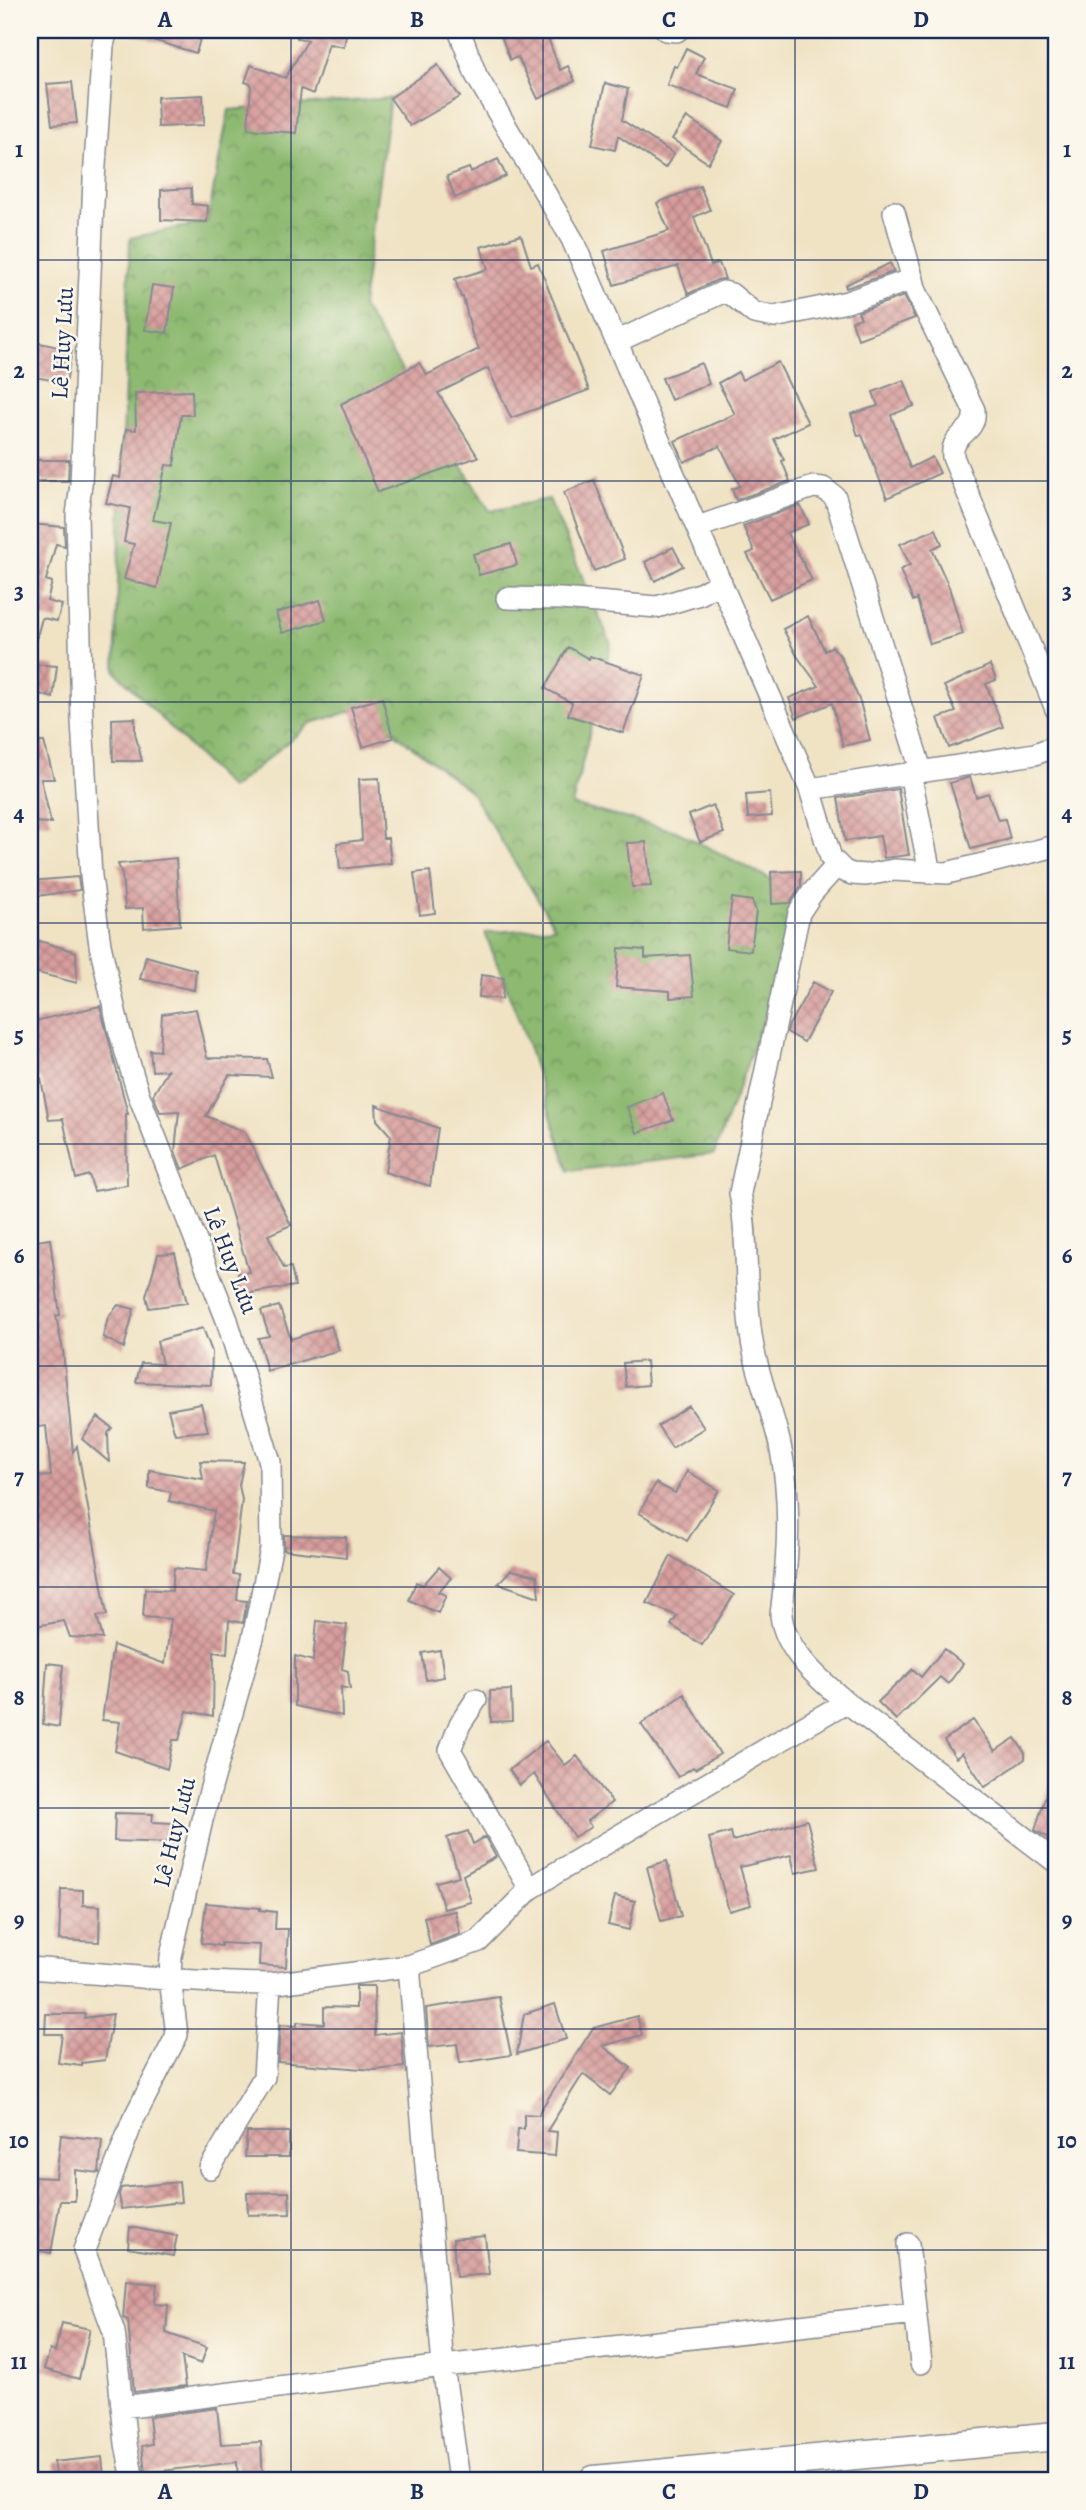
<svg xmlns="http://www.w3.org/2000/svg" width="1086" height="2510" viewBox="0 0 1086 2510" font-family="Alegreya,serif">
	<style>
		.forest { fill: url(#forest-crowns); stroke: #547468; stroke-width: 2 }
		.building { fill: url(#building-cross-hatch) }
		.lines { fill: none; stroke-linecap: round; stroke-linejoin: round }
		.minor-casing { stroke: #868991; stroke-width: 24 }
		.secondary-casing { stroke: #868991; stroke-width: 31 }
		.minor { stroke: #fff; stroke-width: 21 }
		.secondary { stroke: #fff; stroke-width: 28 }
		.grid { fill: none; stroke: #1b2f5e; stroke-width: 2; stroke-opacity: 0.55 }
		.labels { text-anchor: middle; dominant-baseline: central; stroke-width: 5; stroke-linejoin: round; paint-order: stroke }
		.street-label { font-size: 24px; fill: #1b2f5e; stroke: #fbf7ec }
		.neatline { fill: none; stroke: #1b2f5e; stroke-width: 2.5 }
		.grid-label { font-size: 23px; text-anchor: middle; font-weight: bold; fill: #1b2f5e }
	</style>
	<defs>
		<pattern id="forest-crowns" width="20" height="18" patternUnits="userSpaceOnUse" patternTransform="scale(1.75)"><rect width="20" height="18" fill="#8db971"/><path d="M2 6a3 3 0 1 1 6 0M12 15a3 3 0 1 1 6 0" fill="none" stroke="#729760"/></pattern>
		<pattern id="building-cross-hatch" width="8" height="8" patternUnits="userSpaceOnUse" patternTransform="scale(1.75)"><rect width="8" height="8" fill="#d89e9d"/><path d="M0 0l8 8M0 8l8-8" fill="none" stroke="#ae8183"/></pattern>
	</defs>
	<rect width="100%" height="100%" fill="#fbf7ec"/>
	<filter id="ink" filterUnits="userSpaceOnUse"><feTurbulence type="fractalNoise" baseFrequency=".0143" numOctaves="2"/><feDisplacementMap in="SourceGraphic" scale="14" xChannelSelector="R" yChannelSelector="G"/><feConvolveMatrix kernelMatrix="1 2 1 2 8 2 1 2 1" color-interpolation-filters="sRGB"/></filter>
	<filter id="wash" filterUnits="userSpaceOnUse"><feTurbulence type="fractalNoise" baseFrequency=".00686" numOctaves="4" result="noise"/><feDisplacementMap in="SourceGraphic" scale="28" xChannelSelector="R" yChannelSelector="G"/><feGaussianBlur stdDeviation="1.57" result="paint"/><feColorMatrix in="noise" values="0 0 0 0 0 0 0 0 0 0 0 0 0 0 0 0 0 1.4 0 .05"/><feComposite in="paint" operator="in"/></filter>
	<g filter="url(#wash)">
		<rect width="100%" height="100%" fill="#f0e3c4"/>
		<path class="forest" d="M390 98 362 306 490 511 549 499 611 644 572 805 676 831 808 898 714 1154 569 1171 521 1025 485 933 555 927 470 791 362 708 311 723 231 789 115 671 130 238 207 222 229 110Z"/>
		<g id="blocks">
			<path class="building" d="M133 30H180L201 36 196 53 132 34Z
				M298 30H347L344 47 329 44 313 94 301 89 296 133 248 129 251 84 245 82 251 65 285 78 308 40 297 38Z
				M524 30H545L560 70 568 66 575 81 538 99 518 57 510 60 502 38Z
				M686 48 704 57 696 74 738 89 731 108 667 85 674 66 677 67Z
				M438 65 460 97 410 126 390 98Z
				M72 82 77 123 52 125 47 84Z
				M605 83 628 89 622 120 674 154 665 168 618 136 615 150 592 145Z
				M203 95 204 125 158 127 157 97Z
				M687 117 722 141 708 163 672 139Z
				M498 159 506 176 455 198 447 176 469 168 471 172Z
				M700 186 710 210 694 217 711 265 719 263 725 279 717 280 688 294 678 266 614 285 604 251 669 231 657 203Z
				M191 188 192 204 208 206 207 222 161 220V190Z
				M521 235 531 266 538 263 589 390 511 418 488 368 438 393 478 457 378 492 341 404 419 363 427 375 479 349 472 334 463 297H461L455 279 488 269 481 247Z
				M890 263 894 272 846 288 845 285Z
				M152 285 174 288 167 333 145 330Z
				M904 296 915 318 858 339 852 321 861 318 858 312Z
				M35 342 72 350 66 383 30 376Z
				M778 362 808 423 774 439 784 460 782 461 790 481 736 500 732 489 740 486 720 446 684 462 675 441 735 414 718 383 738 372 742 380Z
				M701 363 709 384 671 400 662 378Z
				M904 380 914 406 891 415 910 468 932 457 940 473 887 498 862 435 858 436 851 414 878 406 873 392Z
				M192 391 193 415H181L174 466 166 465 153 520 171 523 157 588 124 579 134 544 124 542 130 508 106 503 113 476 120 478 126 429 136 430 135 393Z
				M30 460H69L68 481H30Z
				M594 480 625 559 594 571 564 492Z
				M800 505 809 524 787 533 812 580 770 599 747 554 754 551 743 526Z
				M30 524 64 527 65 546 56 544 46 580 52 582 47 601 62 605 57 621 42 618 35 644 30 643Z
				M936 529 942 544 932 549 949 587 963 634 930 644 917 599 913 601 900 570 910 565 900 544Z
				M511 544 517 565 479 575 473 554Z
				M673 547 683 566 655 581 645 562Z
				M320 600 326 620 282 633 276 613Z
				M808 616 825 651 832 646 841 657 860 702 870 740 843 746 832 703 796 718 789 698 819 686 797 656 783 629Z
				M568 647 589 659 590 656 644 675 623 733 568 715 572 703 545 688Z
				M30 664 57 666 53 698 30 691Z
				M990 665 996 680 986 684 1003 727 949 748 938 718 956 712 944 686Z
				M382 698 393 738 363 747 351 707Z
				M135 718V733L142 761H113L112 719Z
				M30 742H44L54 779H41L51 823 30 822Z
				M970 777 976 797 988 793 998 820 1005 819 1010 839 971 849 950 783Z
				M379 778 383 838H388L391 863 340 869 337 843 362 840 359 779Z
				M898 789 909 855 884 858 880 836 845 841 838 798Z
				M770 793 772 816 748 818 746 795Z
				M713 805 724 833 700 842 689 815Z
				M646 842 651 886 632 887 627 843Z
				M176 858 180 925 144 928 143 908 125 909 122 874 118 864Z
				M430 871 435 913 420 915 414 873Z
				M801 871V886L790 903 772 904 771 872Z
				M78 877 80 890 30 897V881Z
				M732 898 752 901 756 911 751 951 726 948Z
				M30 938 76 952 77 983 30 971Z
				M619 948 645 950V958L690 955 694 996 670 998V991L616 987Z
				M146 956 196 970 194 990 140 979Z
				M481 975 504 978 502 999 479 997Z
				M813 982 831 992 804 1042 787 1032 789 1025Z
				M100 1006 128 1114H126L127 1185 94 1191 89 1175 76 1179 63 1119 49 1120 41 1079H30V1022Z
				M196 1009 207 1058 267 1059 272 1077 229 1075 206 1116 245 1132 291 1225 268 1235 284 1268 291 1267 295 1286 238 1295V1273L249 1272 214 1155 182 1169 175 1151 179 1111 160 1112 153 1095 168 1070 152 1071 150 1050 160 1051 162 1014Z
				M663 1093 673 1120 637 1133 627 1107Z
				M376 1105 438 1128 430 1186 385 1172 391 1136 377 1120Z
				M50 1239 60 1315 56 1316 63 1351 73 1452 77 1446 107 1615 97 1616 103 1639 70 1637 64 1621 30 1627V1477L51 1476 46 1426 30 1428V1242Z
				M175 1253 187 1303 149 1308 146 1296 158 1254Z
				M118 1305 134 1309 124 1348 103 1337 108 1317Z
				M279 1306 291 1339 331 1326 339 1350 267 1371 258 1338 269 1336 261 1311Z
				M203 1328 212 1352 211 1385 136 1382 141 1363 162 1364 157 1341Z
				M646 1361 648 1385 626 1387 623 1363Z
				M201 1404 208 1431 175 1434 168 1410Z
				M689 1406 704 1428 672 1448 658 1426Z
				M98 1417 112 1428 108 1433 109 1462 82 1439Z
				M200 1461 244 1462 239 1485 242 1500 233 1574 239 1575 237 1600 247 1601 243 1623 229 1620 227 1654 214 1652 213 1716 187 1711 179 1740H173L167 1769 115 1751 120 1722 102 1720 113 1645 165 1664 171 1619 143 1617 145 1589 172 1591 174 1568 206 1571 214 1511 169 1501 171 1492 149 1488V1470L203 1479Z
				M687 1471 719 1490 687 1541 639 1513 656 1483 675 1493Z
				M284 1535 346 1537V1557L284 1550Z
				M671 1556 734 1595 702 1645 671 1625 677 1616 647 1603Z
				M439 1567 451 1578 438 1592 446 1595 438 1613 409 1600 416 1582 423 1585Z
				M511 1570 537 1576 539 1597 498 1583Z
				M317 1621 347 1625 342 1669 348 1671 350 1689 341 1687 342 1716 295 1706V1656L313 1661Z
				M944 1649 963 1664 948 1684 940 1677 896 1720 878 1702 913 1669 921 1677Z
				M440 1650 444 1677 426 1680 422 1653Z
				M47 1663 63 1665 59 1727 43 1724Z
				M511 1690 512 1721 491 1722 490 1691Z
				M684 1694 720 1754 695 1769 693 1767 678 1777 641 1724Z
				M973 1720 995 1751 1015 1738 1025 1753V1759L985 1787 962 1753 956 1758 944 1740Z
				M546 1741 565 1765 577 1756 612 1802 587 1821 591 1827 574 1837 534 1774 520 1785 509 1770Z
				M1052 1775 1056 1776V1842L1035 1830Z
				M115 1813 153 1814 152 1822 173 1823V1843L114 1841Z
				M807 1820 819 1868 795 1873 791 1855 740 1867 751 1905 729 1911 709 1838 731 1832 733 1841Z
				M468 1831 473 1844 485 1837 496 1857 463 1875 471 1902 444 1909 436 1882 459 1876 447 1838Z
				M667 1861 681 1916 661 1921 647 1867Z
				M61 1889 83 1890V1905L100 1906 99 1942 59 1940Z
				M615 1896 635 1901 629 1930 608 1925Z
				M206 1903 260 1908V1910L276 1912 275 1929H288L286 1967 259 1965 260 1945 221 1943V1946L201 1943Z
				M455 1911 460 1934 430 1945 424 1917Z
				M356 1986H374L375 2035 401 2032 404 2067 374 2070 278 2062 280 2025 297 2026V2022L324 2024V2007L356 2008Z
				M499 1997 511 2055 460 2063 457 2044 429 2047 426 2008Z
				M555 2004 566 2039 517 2054 524 2014Z
				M46 2014H85L84 2018 113 2014 105 2060 82 2063V2066L58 2063 62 2034H45Z
				M637 2016 642 2035 603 2046 631 2068 610 2095 583 2074 547 2131 557 2132 555 2156 516 2153 518 2129H524V2114L539 2115 540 2111 593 2028Z
				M247 2132H289V2157H245Z
				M61 2135 102 2140 99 2173 75 2170V2201H60L51 2253 30 2249V2177L56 2178Z
				M179 2182 181 2202 121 2209 119 2194 121 2188Z
				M289 2192 290 2214 248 2215 247 2193Z
				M130 2227 177 2236 173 2256 128 2248Z
				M485 2236 489 2274 456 2277 453 2239Z
				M126 2281 157 2284 155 2304 168 2305 166 2333 207 2347 201 2364 182 2357 186 2386 134 2392 128 2320 123 2318Z
				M62 2323 90 2329 79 2379 44 2369 50 2350 55 2352Z
				M217 2408 221 2444 261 2442 263 2480H238L237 2462 145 2473 142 2446 152 2444 149 2417Z
				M102 2457 104 2477 57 2480 54 2462Z"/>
		</g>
	</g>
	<g filter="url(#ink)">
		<use href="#blocks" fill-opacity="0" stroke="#868991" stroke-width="2"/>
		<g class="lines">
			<defs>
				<path id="minor" d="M107 30 103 45 94 180 81 484 77 515 82 721 91 876 100 945 119 1029 138 1093 227 1320 270 1462 271 1549 253 1638 202 1820 171 1956 170 1978 177 2035 133 2120 84 2250 114 2332 126 2444 133 2480
					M459 30 476 75 572 239 810 789 831 858 844 871 852 874 866 875 894 870 947 873 1056 846
					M666 30 677 31
					M894 212 916 291 974 410C977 435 950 432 953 457L1056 709
					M616 342 723 292 731 294 754 313 774 317 847 302 913 279
					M698 527 813 487 823 488 835 497 921 770
					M507 598 561 599 657 607 700 594 721 582
					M910 773 930 873
					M810 789 1035 754 1056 746
					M837 865 812 893 799 913 740 1193C750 1245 743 1300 754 1352 761 1384 773 1414 780 1445 792 1502 788 1558 781 1615 785 1651 820 1680 846 1702
					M476 1700 460 1724 450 1750 530 1889
					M409 1966 443 2366 459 2480
					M30 1968C110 1974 190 1983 270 1984
					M210 2168 264 2077 270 1984 409 1966 479 1941 530 1889 554 1874 846 1702 1056 1862
					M908 2244 921 2363
					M122 2407 443 2366 915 2313"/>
				<path id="secondary" d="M594 2480 1056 2436"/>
			</defs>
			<use href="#minor" class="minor-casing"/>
			<use href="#secondary" class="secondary-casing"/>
			<use href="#minor" class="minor"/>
			<use href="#secondary" class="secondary"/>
		</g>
	</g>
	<path class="grid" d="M291 30V2480M543 30V2480M795 30V2480M30 260H1056M30 481H1056M30 702H1056M30 923H1056M30 1144H1056M30 1366H1056M30 1587H1056M30 1808H1056M30 2029H1056M30 2250H1056"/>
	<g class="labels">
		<g class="street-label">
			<text transform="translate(62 343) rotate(-87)">Lê Huy Lưu</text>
			<text transform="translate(231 1260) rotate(69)">Lê Huy Lưu</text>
			<text transform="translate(174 1832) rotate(-76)">Lê Huy Lưu</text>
		</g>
	</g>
	<rect width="1086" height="2510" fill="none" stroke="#fbf7ec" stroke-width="77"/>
	<rect x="38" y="38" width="1010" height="2434" class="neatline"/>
	<g class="grid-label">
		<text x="165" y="27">A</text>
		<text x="417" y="27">B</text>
		<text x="669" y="27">C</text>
		<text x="921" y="27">D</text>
		<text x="19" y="157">1</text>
		<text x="1067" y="157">1</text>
		<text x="19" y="378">2</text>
		<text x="1067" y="378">2</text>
		<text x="19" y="599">3</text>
		<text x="1067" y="599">3</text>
		<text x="19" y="821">4</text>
		<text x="1067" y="821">4</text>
		<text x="19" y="1042">5</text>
		<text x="1067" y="1042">5</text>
		<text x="19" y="1263">6</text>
		<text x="1067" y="1263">6</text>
		<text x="19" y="1484">7</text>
		<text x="1067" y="1484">7</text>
		<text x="19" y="1705">8</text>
		<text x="1067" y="1705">8</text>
		<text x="19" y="1927">9</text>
		<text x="1067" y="1927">9</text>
		<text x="19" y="2148">10</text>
		<text x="1067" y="2148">10</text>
		<text x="19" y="2369">11</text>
		<text x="1067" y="2369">11</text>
		<text x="165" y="2499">A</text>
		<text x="417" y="2499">B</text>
		<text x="669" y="2499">C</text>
		<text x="921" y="2499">D</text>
	</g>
</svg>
